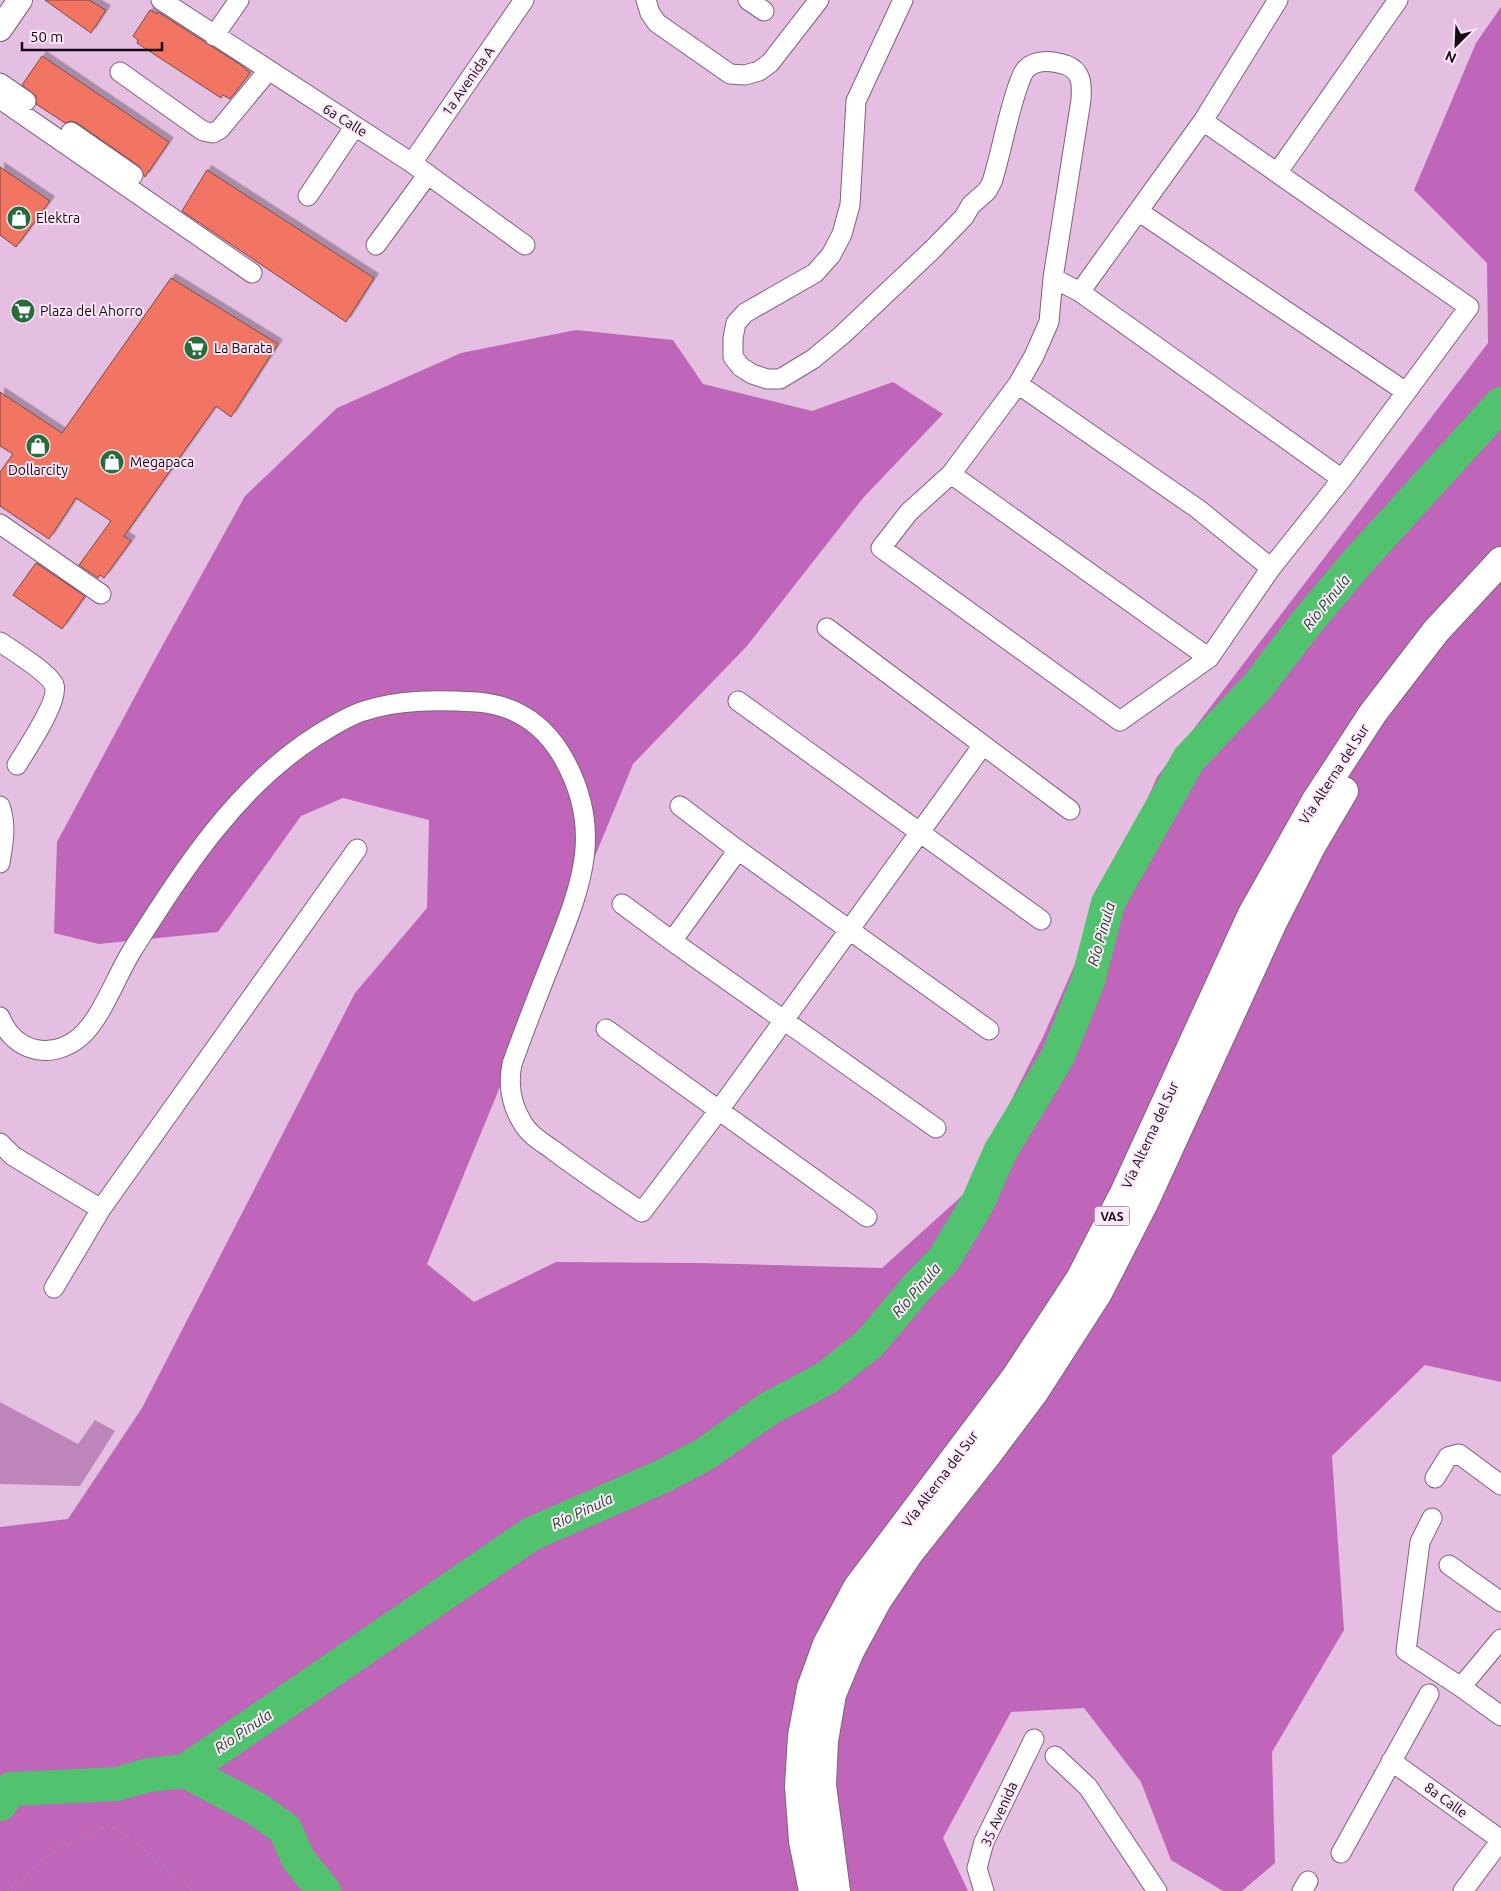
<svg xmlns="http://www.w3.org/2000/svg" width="1501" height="1891" viewBox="0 0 1501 1891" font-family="Ubuntu,sans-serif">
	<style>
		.green { fill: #be85ba }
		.forest { fill: #bf65ba }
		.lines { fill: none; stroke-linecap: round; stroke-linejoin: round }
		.river { stroke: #51c26e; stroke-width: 34 }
		.building { fill: #f27463; stroke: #774a43; filter: url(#shadow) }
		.minor-casing { stroke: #81607e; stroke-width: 21 }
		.major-casing { stroke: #81607e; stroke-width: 26 }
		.highway-casing { stroke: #81607e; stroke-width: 30 }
		.path { stroke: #a788a4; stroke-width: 3; stroke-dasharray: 1 4; stroke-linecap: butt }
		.minor { stroke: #fff; stroke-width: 19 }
		.major { stroke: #fff; stroke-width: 24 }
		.highway { stroke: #fff; stroke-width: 28 }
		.labels { text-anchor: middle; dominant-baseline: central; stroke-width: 4; stroke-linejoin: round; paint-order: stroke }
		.shield { fill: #fbe7f8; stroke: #5b4c5a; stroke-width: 1 }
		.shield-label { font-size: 12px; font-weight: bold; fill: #170a16 }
		.street-label { font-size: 14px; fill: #170a16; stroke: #fbe7f8 }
		.poi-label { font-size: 14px; fill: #170a16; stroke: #fbe7f8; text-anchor: start }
		.water-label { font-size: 15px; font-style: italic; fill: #1b4726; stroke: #fbe7f8 }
	</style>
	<defs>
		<filter id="shadow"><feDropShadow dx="4.5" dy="-4.5" stdDeviation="0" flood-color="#0004"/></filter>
	</defs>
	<rect width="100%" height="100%" fill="#e5bfe1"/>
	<path class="green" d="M0 1402 78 1444 95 1420 115 1431 80 1486 0 1484Z"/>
	<path class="forest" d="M1501 7V1382L1425 1365 1332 1456 1344 1630 1272 1752 1275 1863 1242 1891H1223L1171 1860 1141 1782 1084 1708 1011 1712 943 1838 968 1891H0V1527L68 1519 142 1408 355 993 427 908 429 820 343 798 301 816 218 932 99 944 54 933 57 842 154 661 245 496 337 408 461 353 576 330 673 340 703 384 812 411 893 382 943 414 863 498 747 646 633 764 427 1264 474 1302 556 1262 700 1263 882 1268 964 1194 1043 1037 1157 777 1488 343 1487 263 1414 190 1476 43Z"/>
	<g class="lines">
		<path class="river" d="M185 1771 257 1809 285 1829 298 1859 324 1891
			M0 1804 11 1789 117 1784 148 1775 185 1771 531 1534 661 1477 705 1454 768 1409 826 1378 869 1344 917 1287 944 1259 978 1202 1000 1152 1058 1056 1088 981 1108 903 1189 759 1258 686 1306 623 1360 559 1501 404"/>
	</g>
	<path class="building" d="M45 0H89L106 10 91 33Z
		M150 10 157 14 158 12 241 65 250 73 230 99 223 95 221 98 137 43 138 40 133 36Z
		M42 56 169 142 145 177 139 166 77 123 71 121 65 123 36 104V96L22 85Z
		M0 167 50 201 16 247 0 235Z
		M207 170 374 278 346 322 182 211Z
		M171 278 278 344 231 417 216 406 124 536 131 541 104 578 100 575 98 578 79 565 111 521 76 498 49 539 0 506V472L13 454 0 446V392L62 433Z
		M36 563 85 596 62 629 13 595Z"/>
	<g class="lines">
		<defs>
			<path id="minor" d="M161 0 412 163 525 245
				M646 0 650 13 657 23 730 74 745 75 759 71 770 63 819 0
				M748 0 764 11
				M903 0 856 101 850 205 842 234 831 255 815 273 745 313 736 323 733 338V357L741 367 752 374 767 379H780L813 359 842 335 933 249 964 217 971 205 987 191 992 182C1002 150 1007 117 1018 86 1020 81 1022 73 1026 69 1037 58 1053 61 1066 65 1082 71 1082 84 1081 100L1053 278 1049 322 1034 356 1018 384 951 474 909 512 881 548 1120 721 1209 658 1271 568 1342 479 1469 307 1203 121
				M214 36 239 0
				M120 72 203 131 213 133 220 129 268 71
				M0 83 26 101
				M0 99 252 273
				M71 132 133 175
				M412 163 524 0
				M1277 173 1398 0
				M308 196 355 126
				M1138 211 1406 392
				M376 245 428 174
				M1053 278 1080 292 1342 479
				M1080 292 1203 121 1278 0
				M1018 384 1198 509 1271 568
				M951 474 1209 658
				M0 524 101 594
				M827 628 1070 810
				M0 642C12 650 49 673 54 685 60 700 26 750 17 765
				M738 701 1041 920
				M0 806C7 826 3 844 0 863
				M680 806 738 850 989 1030
				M622 904 672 941 936 1128
				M672 941 738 850
				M0 1017C14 1052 51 1061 80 1037 102 1018 117 974 133 949 184 869 235 788 316 736 331 727 347 716 364 711 400 699 439 700 477 702 514 705 542 723 561 754 605 828 582 884 553 957 539 992 525 1028 512 1064 508 1084 511 1104 522 1122 529 1135 542 1142 553 1150 582 1172 612 1192 642 1212L719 1110 983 745
				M606 1029 867 1217
				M0 1143 13 1156 101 1209
				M54 1288 101 1209 357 849
				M1435 1478 1448 1457 1459 1454 1501 1485
				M1432 1518 1420 1542 1406 1651 1461 1687 1501 1639
				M1449 1565 1501 1602
				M1461 1687 1501 1716
				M1055 1756 1088 1787 1157 1891
				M1391 1761 1501 1840
				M1341 1853 1429 1694
				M984 1891 977 1868 984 1842 1034 1739
				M1302 1891 1308 1881
				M1463 1891 1501 1840"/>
			<path id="major" d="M0 29 20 0"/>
			<path id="highway" d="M813 1891 803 1841 799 1786 802 1736 811 1688 827 1644 857 1588 1015 1378 1080 1279 1125 1191 1252 914 1315 802 1373 713 1436 631 1501 561
				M836 1891 822 1785 824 1741 832 1694 850 1651 877 1601 910 1552 987 1455 1035 1391 1098 1293 1145 1201 1273 922 1311 847 1344 791"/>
		</defs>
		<use href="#minor" class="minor-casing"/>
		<use href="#major" class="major-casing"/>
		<use href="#highway" class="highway-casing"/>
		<path class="path" d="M8 1891 56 1849 107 1826 120 1831 194 1891"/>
		<use href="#minor" class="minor"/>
		<use href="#major" class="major"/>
		<use href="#highway" class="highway"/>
	</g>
	<defs>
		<symbol id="shop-disc" viewBox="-11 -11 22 22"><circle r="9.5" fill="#276d3a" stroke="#fbe7f8"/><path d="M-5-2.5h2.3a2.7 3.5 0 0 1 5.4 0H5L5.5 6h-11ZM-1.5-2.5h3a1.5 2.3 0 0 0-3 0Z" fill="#fff"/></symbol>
		<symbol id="supermarket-disc" viewBox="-11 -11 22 22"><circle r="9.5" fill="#276d3a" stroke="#fbe7f8"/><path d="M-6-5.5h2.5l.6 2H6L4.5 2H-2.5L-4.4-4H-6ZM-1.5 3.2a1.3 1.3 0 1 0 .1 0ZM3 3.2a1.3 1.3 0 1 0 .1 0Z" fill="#fff"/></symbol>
	</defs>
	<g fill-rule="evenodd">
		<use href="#shop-disc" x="5" y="204" width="28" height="28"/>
		<use href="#supermarket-disc" x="9" y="297" width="28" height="28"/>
		<use href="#supermarket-disc" x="182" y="334" width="28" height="28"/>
		<use href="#shop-disc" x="24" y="432" width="28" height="28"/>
		<use href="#shop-disc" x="98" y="448" width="28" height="28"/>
	</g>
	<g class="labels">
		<rect class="shield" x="1094.5" y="1206.5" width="35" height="19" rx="4"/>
		<g class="shield-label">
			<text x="1112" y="1216">VAS</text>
		</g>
		<g class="street-label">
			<text transform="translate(468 81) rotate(-55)">1a Avenida A</text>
			<text transform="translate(345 120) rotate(32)">6a Calle</text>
			<text transform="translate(1334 774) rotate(-57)">Vía Alterna del Sur</text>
			<text transform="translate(1150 1135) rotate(-65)">Vía Alterna del Sur</text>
			<text transform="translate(940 1479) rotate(-53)">Vía Alterna del Sur</text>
			<text transform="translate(1446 1800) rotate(36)">8a Calle</text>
			<text transform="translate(999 1814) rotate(-66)">35 Avenida</text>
		</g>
		<g class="poi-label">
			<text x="36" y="218">Elektra</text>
			<text x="40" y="311">Plaza del Ahorro</text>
			<text x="214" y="348">La Barata</text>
			<text x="130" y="462">Megapaca</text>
			<text x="38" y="470" text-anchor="middle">Dollarcity</text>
		</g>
		<g class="water-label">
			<text transform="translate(1326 602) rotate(-51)">Río Pinula</text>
			<text transform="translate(1101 934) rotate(-74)">Río Pinula</text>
			<text transform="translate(916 1290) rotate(-49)">Río Pinula</text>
			<text transform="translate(582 1511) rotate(-25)">Río Pinula</text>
			<text transform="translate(243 1731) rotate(-34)">Río Pinula</text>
		</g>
	</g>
	<g transform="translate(1456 45) rotate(204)" stroke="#fbe7f8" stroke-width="4" paint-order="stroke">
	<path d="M0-4L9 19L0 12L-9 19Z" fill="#170a16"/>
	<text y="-8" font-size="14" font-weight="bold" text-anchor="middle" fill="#170a16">N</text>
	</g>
	<path d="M22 42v8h140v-8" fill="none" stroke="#170a16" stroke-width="2.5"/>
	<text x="30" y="42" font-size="15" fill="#170a16" stroke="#fbe7f8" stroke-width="4" paint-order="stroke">50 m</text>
</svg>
